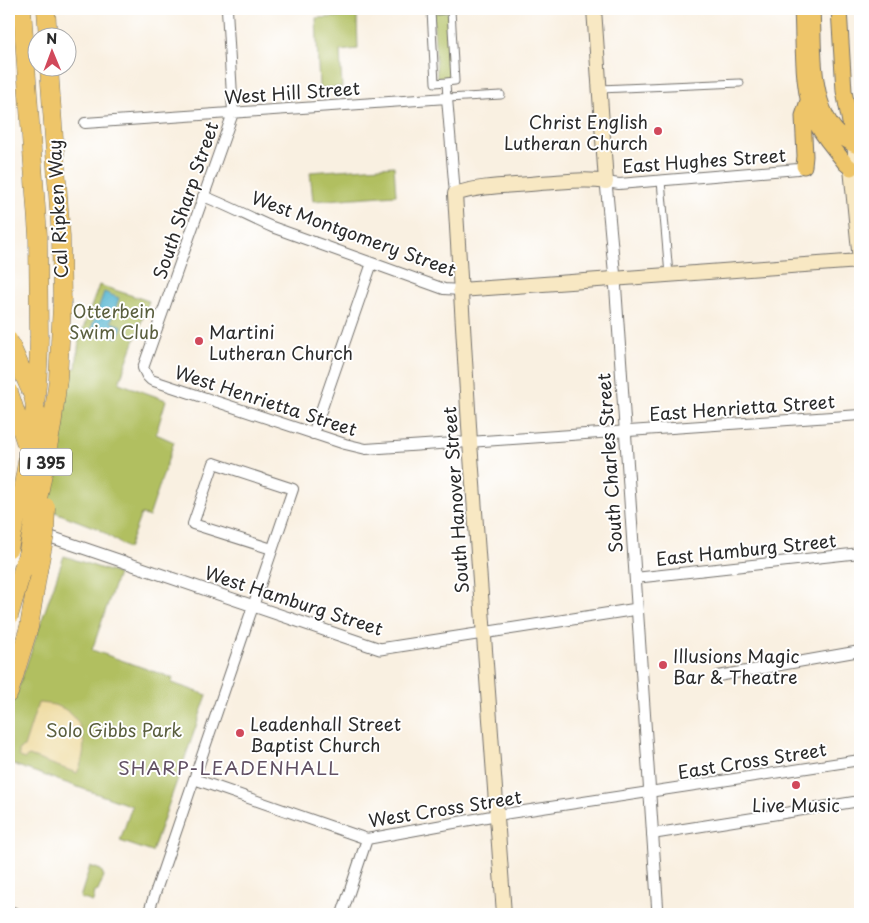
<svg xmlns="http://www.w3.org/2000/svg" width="869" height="923" viewBox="0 0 869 923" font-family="'Playpen Sans',sans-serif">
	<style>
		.green { fill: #b1bf61; stroke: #6e7546 }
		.sand { fill: #eeda9e; stroke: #8c8264 }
		.water { fill: #50b2cf; stroke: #3e6e7d }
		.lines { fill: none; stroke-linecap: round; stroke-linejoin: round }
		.pedestrian-casing { stroke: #73706b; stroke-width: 9 }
		.minor-casing { stroke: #73706b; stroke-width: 12 }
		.tertiary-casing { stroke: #73706b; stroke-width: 13 }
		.secondary-casing { stroke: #73706b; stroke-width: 16 }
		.primary-casing { stroke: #73706b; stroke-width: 17 }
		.motorway-casing { stroke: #73706b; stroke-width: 19 }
		.pedestrian { stroke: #fff; stroke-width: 7 }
		.minor { stroke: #fff; stroke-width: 10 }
		.tertiary { stroke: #fff; stroke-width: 11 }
		.secondary { stroke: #f8e8c3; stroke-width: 14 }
		.primary { stroke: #eec569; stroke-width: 15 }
		.motorway { stroke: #eec569; stroke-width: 18 }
		.tram { stroke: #2b2b2b; stroke-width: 1 }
		.motorway-bridge-casing { stroke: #73706b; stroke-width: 19; stroke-linecap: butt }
		.motorway-bridge { stroke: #eec569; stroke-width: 18 }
		.poi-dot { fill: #d1495b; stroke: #fff; stroke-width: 2 }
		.labels { text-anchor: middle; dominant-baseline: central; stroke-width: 4; stroke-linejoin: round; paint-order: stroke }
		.shield { fill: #fff; stroke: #6b6b6b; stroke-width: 1 }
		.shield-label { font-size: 16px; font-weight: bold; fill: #2b2b2b }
		.street-label { font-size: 18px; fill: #2b2b2b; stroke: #fff }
		.poi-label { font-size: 18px; fill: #2b2b2b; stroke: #fff; text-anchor: start }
		.park-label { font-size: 18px; fill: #5a5f3e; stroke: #fff }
		.neighbourhood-label { font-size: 19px; letter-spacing: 1px; fill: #625164; stroke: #fff }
	</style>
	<rect width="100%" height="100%" fill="#fff"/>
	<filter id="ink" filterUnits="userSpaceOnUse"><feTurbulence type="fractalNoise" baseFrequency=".02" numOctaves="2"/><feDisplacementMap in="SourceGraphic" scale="10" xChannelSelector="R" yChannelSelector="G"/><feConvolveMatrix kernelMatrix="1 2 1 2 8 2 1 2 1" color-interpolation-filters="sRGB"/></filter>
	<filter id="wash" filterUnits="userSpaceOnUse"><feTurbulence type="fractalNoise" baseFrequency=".0096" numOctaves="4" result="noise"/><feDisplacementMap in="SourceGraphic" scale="20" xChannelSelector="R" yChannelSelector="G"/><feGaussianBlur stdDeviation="1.12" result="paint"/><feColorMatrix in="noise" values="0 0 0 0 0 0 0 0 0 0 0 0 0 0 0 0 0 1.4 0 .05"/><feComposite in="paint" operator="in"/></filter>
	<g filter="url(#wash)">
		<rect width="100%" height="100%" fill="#f9f0e1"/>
		<path class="green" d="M449 12 453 79 437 80 433 13Z
			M357 16 358 49 340 51 342 87 319 88 316 18Z
			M394 166 396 195 313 201 310 172Z
			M99 285 149 301 119 383 166 400 156 434 174 442 149 517 141 514 128 549 99 529 47 509 63 428 69 369 76 368 79 340Z
			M64 556 118 574 92 650 173 678 172 683 207 695 152 852 120 841 132 806 9 763V715Z
			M90 866 101 870 104 876 98 891 95 892 93 902 80 898Z"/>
		<path class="sand" d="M38 703C43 703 49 704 54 705 85 713 90 748 77 773L29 756 24 759 19 756V749L24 747Z"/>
		<path class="water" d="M104 292 119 298 111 322 122 326 118 338 91 329Z"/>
	</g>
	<g filter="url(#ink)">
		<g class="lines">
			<defs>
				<path id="pedestrian" d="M446 82 435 83 431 11 451 10 455 81 446 82 447 98 501 95
					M600 89 740 83
					M661 181 669 275"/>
				<path id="minor" d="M227 9 233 113 143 368 147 376 151 380 345 444 366 449 860 415
					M85 123 447 98 455 194
					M606 182 619 184 798 169 804 166
					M203 196C227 205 249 217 272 227L444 289 460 290
					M313 434 372 263
					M635 578 860 553
					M718 676 860 651
					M194 779 367 839 497 815 860 760
					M652 834 860 801
					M9 911 18 914
					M148 914 293 489 214 463 193 524 272 549
					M342 914 367 839"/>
				<path id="tertiary" d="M606 182 615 279 658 914
					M39 533 380 649 637 609"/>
				<path id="secondary" d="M460 290 860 261 851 168C857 161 855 152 854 144
					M504 914 470 442 455 194C482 185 512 186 540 183 562 182 585 178 606 182L594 9"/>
				<path id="primary" d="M802 9C804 43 801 87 814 119 821 135 835 149 845 163L851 168
					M812 9C815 55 807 128 860 147
					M839 9 844 91 854 144
					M804 166 805 156 803 116 808 101"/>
				<path id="motorway" d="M22 9 38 236 39 336
					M46 9 48 38
					M49 68 61 237 62 305
					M9 693 29 627 38 571"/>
			</defs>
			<use href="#pedestrian" class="pedestrian-casing"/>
			<use href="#minor" class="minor-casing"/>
			<use href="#tertiary" class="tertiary-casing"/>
			<use href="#secondary" class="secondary-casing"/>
			<use href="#primary" class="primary-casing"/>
			<use href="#motorway" class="motorway-casing"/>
			<use href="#pedestrian" class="pedestrian"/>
			<use href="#minor" class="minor"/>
			<use href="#tertiary" class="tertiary"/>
			<use href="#secondary" class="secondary"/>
			<use href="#primary" class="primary"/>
			<use href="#motorway" class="motorway"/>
			<path class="tram" d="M9 57C14 104 16 148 9 194"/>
			<defs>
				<path id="motorway-bridge" d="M9 341 33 396 44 451
					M9 392 26 444
					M9 548C26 479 39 408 39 336
					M38 571 45 535 46 507
					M9 616 28 551 52 426 58 379 62 305"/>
			</defs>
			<use href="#motorway-bridge" class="motorway-bridge-casing"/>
			<use href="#motorway-bridge" class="motorway-bridge"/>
		</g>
	</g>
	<g class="poi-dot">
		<circle cx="658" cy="131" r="5"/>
		<circle cx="199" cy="341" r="5"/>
		<circle cx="663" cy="665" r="5"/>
		<circle cx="240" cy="733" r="5"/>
		<circle cx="796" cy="785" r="5"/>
	</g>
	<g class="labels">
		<rect class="shield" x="20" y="448.5" width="52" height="27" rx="4"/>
		<g class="shield-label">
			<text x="46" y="462">I 395</text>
		</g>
		<g class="street-label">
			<text transform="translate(292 92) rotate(-4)">West Hill Street</text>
			<text transform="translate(704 160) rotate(-4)">East Hughes Street</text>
			<text transform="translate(185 200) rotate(-71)">South Sharp Street</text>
			<text transform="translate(57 209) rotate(-93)">Cal Ripken Way</text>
			<text transform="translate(354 233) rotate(20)">West Montgomery Street</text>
			<text transform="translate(266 400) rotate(18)">West Henrietta Street</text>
			<text transform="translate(742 407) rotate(-4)">East Henrietta Street</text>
			<text transform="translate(609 463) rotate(-94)">South Charles Street</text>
			<text transform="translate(455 500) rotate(-94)">South Hanover Street</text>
			<text transform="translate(746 549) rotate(-6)">East Hamburg Street</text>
			<text transform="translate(294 600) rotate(18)">West Hamburg Street</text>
			<text transform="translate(752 760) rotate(-9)">East Cross Street</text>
			<text transform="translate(445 808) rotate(-9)">West Cross Street</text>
		</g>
		<g class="poi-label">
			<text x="648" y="121" text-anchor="end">Christ English<tspan x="648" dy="21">Lutheran Church</tspan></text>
			<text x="209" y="331">Martini<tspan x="209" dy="21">Lutheran Church</tspan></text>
			<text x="673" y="655">Illusions Magic<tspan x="673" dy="21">Bar &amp; Theatre</tspan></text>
			<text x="250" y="723">Leadenhall Street<tspan x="250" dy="21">Baptist Church</tspan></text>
			<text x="796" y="804" text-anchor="middle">Live Music</text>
		</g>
		<g class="park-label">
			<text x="114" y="310">Otterbein<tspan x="114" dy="21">Swim Club</tspan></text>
			<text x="114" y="729">Solo Gibbs Park</text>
		</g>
		<g class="neighbourhood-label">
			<text x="229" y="767">SHARP-LEADENHALL</text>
		</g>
	</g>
	<rect width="869" height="923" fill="none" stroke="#fff" stroke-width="30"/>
	<g transform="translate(52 52) rotate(359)"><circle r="24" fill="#ffffff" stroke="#aaaaaa"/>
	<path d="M0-4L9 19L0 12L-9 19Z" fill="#d1495b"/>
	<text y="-8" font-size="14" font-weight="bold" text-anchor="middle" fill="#2b2b2b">N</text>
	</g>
</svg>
